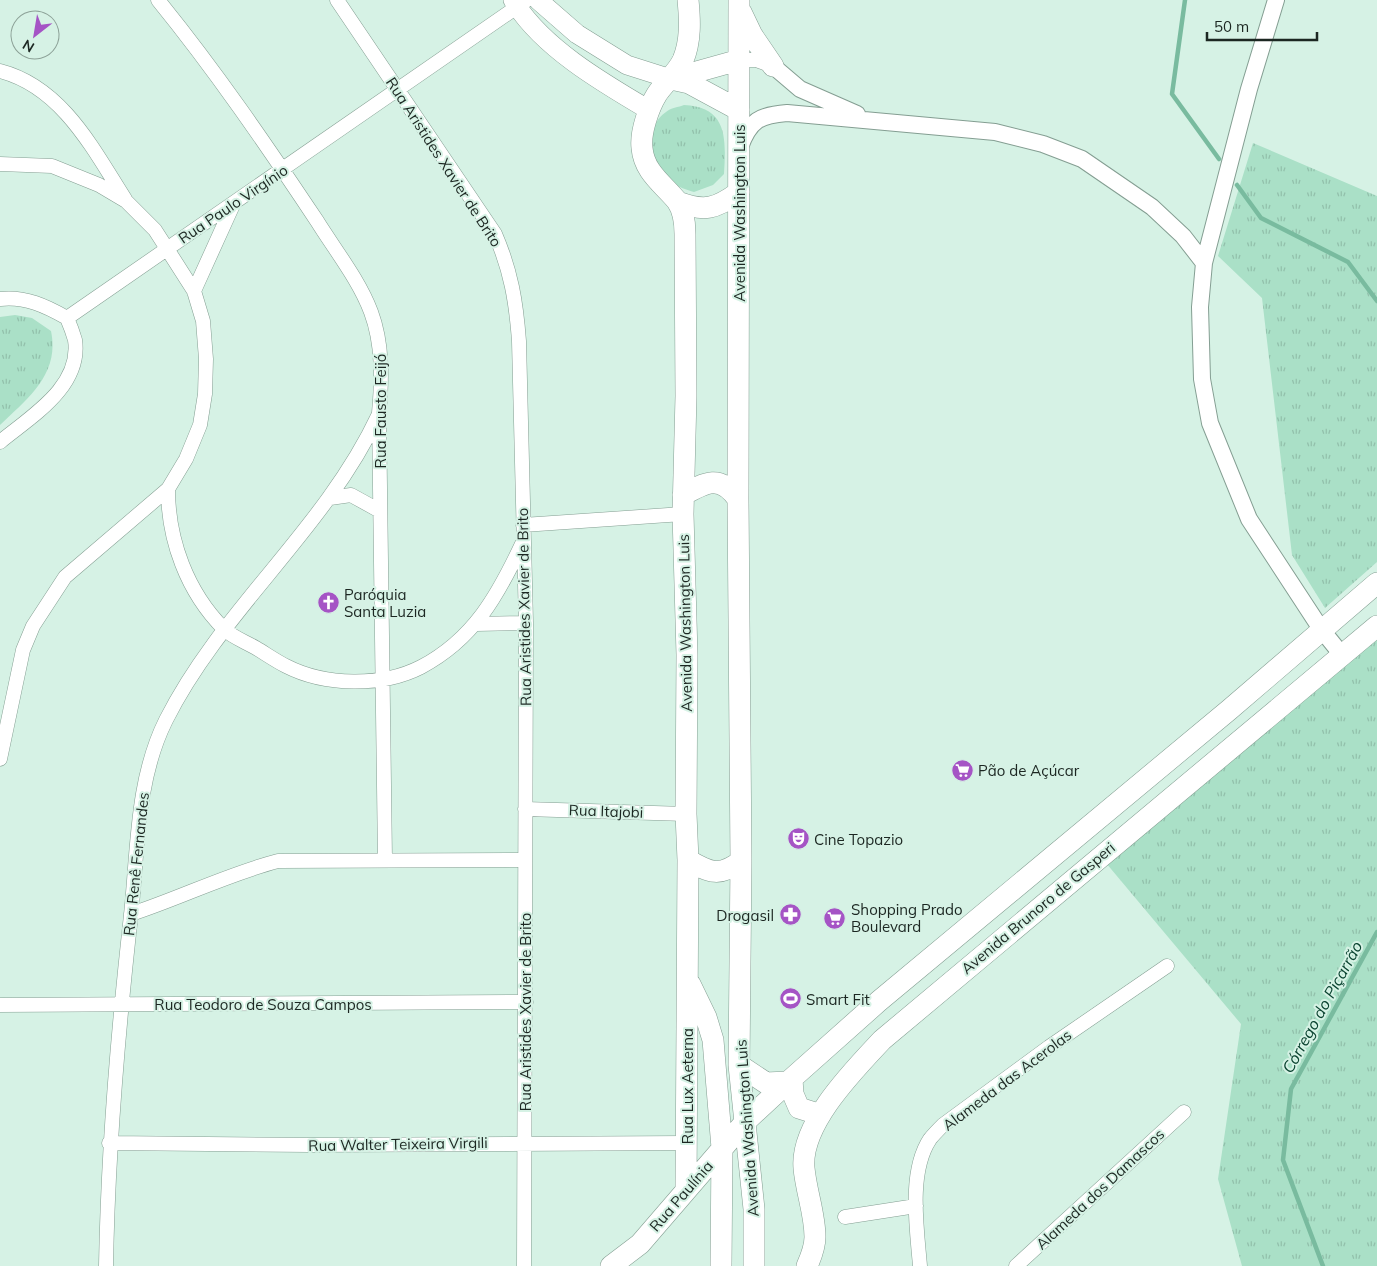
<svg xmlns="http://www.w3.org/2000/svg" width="1377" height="1266" viewBox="0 0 1377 1266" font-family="Mulish,sans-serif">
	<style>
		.park { fill: url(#park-tufts) }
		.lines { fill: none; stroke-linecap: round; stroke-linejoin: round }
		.stream { stroke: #79bb9f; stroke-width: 4.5 }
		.minor-casing { stroke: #849e92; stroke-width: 15 }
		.tertiary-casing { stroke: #849e92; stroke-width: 18 }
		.secondary-casing { stroke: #849e92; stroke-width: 20 }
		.primary-casing { stroke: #849e92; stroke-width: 22 }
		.minor { stroke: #fff; stroke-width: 14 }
		.tertiary { stroke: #fff; stroke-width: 16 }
		.secondary { stroke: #fff; stroke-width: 19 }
		.primary { stroke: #fff; stroke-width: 21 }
		.labels { text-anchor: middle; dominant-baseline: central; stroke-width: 4; stroke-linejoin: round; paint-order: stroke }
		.street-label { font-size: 15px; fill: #1c2722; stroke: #d6f2e5 }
		.poi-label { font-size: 15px; fill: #1c2722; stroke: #d6f2e5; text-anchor: start }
		.water-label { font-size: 16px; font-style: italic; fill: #0b4431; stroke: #d6f2e5 }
	</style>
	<defs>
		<pattern id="park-tufts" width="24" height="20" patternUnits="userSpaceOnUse" patternTransform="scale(1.25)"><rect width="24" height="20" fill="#aae0c7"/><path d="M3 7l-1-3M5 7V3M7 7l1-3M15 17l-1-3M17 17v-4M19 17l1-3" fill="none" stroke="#92c0ab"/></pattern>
	</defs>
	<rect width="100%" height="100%" fill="#d6f2e5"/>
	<path class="park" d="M684 105C728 107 726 139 724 174L713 185 694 192C687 190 678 187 672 183 649 170 642 128 666 112 670 108 679 107 684 105Z
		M1253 143 1377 196V562L1325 608 1292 555 1262 298 1218 256Z
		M15 315 32 318 51 331C60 374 28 398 0 425V317Z
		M1377 637V1266H1242L1218 1179 1241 1024 1106 863Z"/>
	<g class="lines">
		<path class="stream" d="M1185 0 1172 94 1219 159
			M1237 185 1261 218 1348 262 1377 301
			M1323 1266 1283 1160 1291 1089 1377 932"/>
		<defs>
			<path id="minor" d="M158 0C215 70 267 146 317 221 335 250 359 280 371 312 383 344 382 380 379 413L385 860
				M337 0 495 234C511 271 516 301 519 341L526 623 524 1266
				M739 60H756L773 66
				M0 71C62 87 93 149 125 199
				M0 164 52 166 99 185 126 201 155 230 194 291 203 321 206 359 205 394 200 425 186 459 168 489 65 577 33 626 23 650 0 759
				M194 291 233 205
				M0 299C25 296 46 306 67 318
				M67 318 527 0
				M0 442C30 417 82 387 75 340 73 333 70 325 67 318
				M168 489C168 540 187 592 224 629 232 637 246 642 256 648 266 654 276 661 286 666 325 686 382 687 421 667 474 639 498 595 522 544
				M330 498 351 495 380 511
				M523 525 683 514
				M476 624 526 623
				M525 809 686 814
				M131 914C180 898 228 874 278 861L525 860
				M0 1005 526 1002
				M109 1143 310 1145 687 1143
				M845 1217 916 1206
				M106 1266C108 1148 118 1031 131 915 138 849 136 780 166 720 222 609 325 529 378 416
				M920 1266C917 1229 908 1172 930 1139 934 1134 939 1129 943 1125L1049 1047 1167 966
				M1016 1266 1184 1112"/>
			<path id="tertiary" d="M1276 0 1249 89 1204 263 1200 307 1202 379 1210 423 1249 519 1321 629 1342 655
				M773 66 800 89 857 114
				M740 147C750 120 760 115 787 113L995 132 1043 144 1082 159 1152 207 1183 236 1204 263"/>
			<path id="secondary" d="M513 0C541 47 603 83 649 110
				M538 0 577 34 627 65 671 79"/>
			<path id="primary" d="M739 0 738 499 741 861 739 1065 754 1209V1266
				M741 12 752 35 773 66
				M671 79 689 83 739 110
				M671 79 739 60
				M678 202C704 212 716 209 739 192
				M683 495C706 482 720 474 738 499
				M688 860C710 873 720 877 741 861
				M690 984 706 1017 713 1040 722 1148 721 1266
				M739 1065 766 1083 788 1082
				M792 1079 793 1094 799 1108 818 1114 823 1110
				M686 1190 688 860 686 814 687 655 683 514 686 396 685 234C685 223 684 211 677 201 663 184 644 172 642 148 640 132 649 107 657 94 665 82 677 73 683 60 691 41 690 20 688 0
				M611 1266 640 1244 746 1121 788 1082 879 1001 1229 710 1377 583
				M807 1266C811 1257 815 1247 815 1237 815 1214 806 1191 804 1168 800 1124 854 1070 882 1040L1377 626"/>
		</defs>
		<use href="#minor" class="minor-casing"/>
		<use href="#tertiary" class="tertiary-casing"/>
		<use href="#secondary" class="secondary-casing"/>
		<use href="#primary" class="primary-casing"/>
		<use href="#minor" class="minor"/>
		<use href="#tertiary" class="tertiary"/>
		<use href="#secondary" class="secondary"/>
		<use href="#primary" class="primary"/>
	</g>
	<defs>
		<symbol id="church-disc" viewBox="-11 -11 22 22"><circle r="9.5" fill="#a554c5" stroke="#d6f2e5"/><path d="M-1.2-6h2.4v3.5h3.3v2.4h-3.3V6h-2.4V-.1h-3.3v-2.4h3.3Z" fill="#fff"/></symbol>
		<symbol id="supermarket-disc" viewBox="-11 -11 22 22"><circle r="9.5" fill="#a554c5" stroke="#d6f2e5"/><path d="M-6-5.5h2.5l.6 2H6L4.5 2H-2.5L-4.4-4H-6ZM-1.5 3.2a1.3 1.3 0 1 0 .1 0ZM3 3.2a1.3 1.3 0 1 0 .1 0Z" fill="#fff"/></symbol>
		<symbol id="theatre-disc" viewBox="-11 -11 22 22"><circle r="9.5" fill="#a554c5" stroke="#d6f2e5"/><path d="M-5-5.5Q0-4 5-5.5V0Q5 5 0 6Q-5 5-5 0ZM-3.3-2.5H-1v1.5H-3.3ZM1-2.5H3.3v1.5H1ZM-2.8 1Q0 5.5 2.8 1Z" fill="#fff"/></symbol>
		<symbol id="pharmacy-disc" viewBox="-11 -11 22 22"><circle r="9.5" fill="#a554c5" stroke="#d6f2e5"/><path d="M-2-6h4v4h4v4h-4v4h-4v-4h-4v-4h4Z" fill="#fff"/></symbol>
		<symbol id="stadium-disc" viewBox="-11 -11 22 22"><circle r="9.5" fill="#a554c5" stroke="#d6f2e5"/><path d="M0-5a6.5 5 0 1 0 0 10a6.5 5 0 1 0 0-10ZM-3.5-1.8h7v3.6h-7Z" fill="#fff"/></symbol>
	</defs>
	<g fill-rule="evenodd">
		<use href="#church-disc" x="316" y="590" width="25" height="25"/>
		<use href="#supermarket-disc" x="950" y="758" width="25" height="25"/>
		<use href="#theatre-disc" x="786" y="826" width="25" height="25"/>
		<use href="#pharmacy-disc" x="778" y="902" width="25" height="25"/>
		<use href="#supermarket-disc" x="822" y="906" width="25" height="25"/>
		<use href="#stadium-disc" x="778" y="986" width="25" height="25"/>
	</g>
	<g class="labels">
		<g class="street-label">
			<text transform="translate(444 162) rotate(57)">Rua Aristides Xavier de Brito</text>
			<text transform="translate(233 204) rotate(-34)">Rua Paulo Virgínio</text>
			<text transform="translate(739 213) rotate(-90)">Avenida Washington Luis</text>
			<text transform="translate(380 411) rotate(-90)">Rua Fausto Feijó</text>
			<text transform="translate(524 607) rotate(-91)">Rua Aristides Xavier de Brito</text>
			<text transform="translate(685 623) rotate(-91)">Avenida Washington Luis</text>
			<text transform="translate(606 811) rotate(2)">Rua Itajobi</text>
			<text transform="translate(136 864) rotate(-84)">Rua Renê Fernandes</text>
			<text transform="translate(1038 908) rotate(-40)">Avenida Brunoro de Gasperi</text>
			<text x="263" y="1004">Rua Teodoro de Souza Campos</text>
			<text transform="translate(525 1012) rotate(-90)">Rua Aristides Xavier de Brito</text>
			<text transform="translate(1007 1080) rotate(-37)">Alameda das Acerolas</text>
			<text transform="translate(687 1086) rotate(-90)">Rua Lux Aeterna</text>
			<text transform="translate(747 1128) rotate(-94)">Avenida Washington Luis</text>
			<text transform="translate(398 1144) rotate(-1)">Rua Walter Teixeira Virgili</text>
			<text transform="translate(1100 1189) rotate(-43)">Alameda dos Damascos</text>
			<text transform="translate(681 1196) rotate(-49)">Rua Paulínia</text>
		</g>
		<g class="poi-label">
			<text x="344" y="594">Paróquia<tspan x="344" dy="17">Santa Luzia</tspan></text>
			<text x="978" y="770">Pão de Açúcar</text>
			<text x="814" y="839">Cine Topazio</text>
			<text x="851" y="909">Shopping Prado<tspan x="851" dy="17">Boulevard</tspan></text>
			<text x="774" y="915" text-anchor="end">Drogasil</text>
			<text x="806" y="999">Smart Fit</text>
		</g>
		<g class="water-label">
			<text transform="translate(1322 1007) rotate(-61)">Córrego do Piçarrão</text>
		</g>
	</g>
	<g transform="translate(35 35) rotate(211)"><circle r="24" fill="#d6f2e5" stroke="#8ca197"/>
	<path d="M0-4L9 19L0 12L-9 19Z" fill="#a554c5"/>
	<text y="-8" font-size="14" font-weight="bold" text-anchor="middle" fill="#1c2722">N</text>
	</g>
	<path d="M1207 32v8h110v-8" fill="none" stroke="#1c2722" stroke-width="2.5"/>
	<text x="1214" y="32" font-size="15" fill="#1c2722" stroke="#d6f2e5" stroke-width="4" paint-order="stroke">50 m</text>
</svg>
